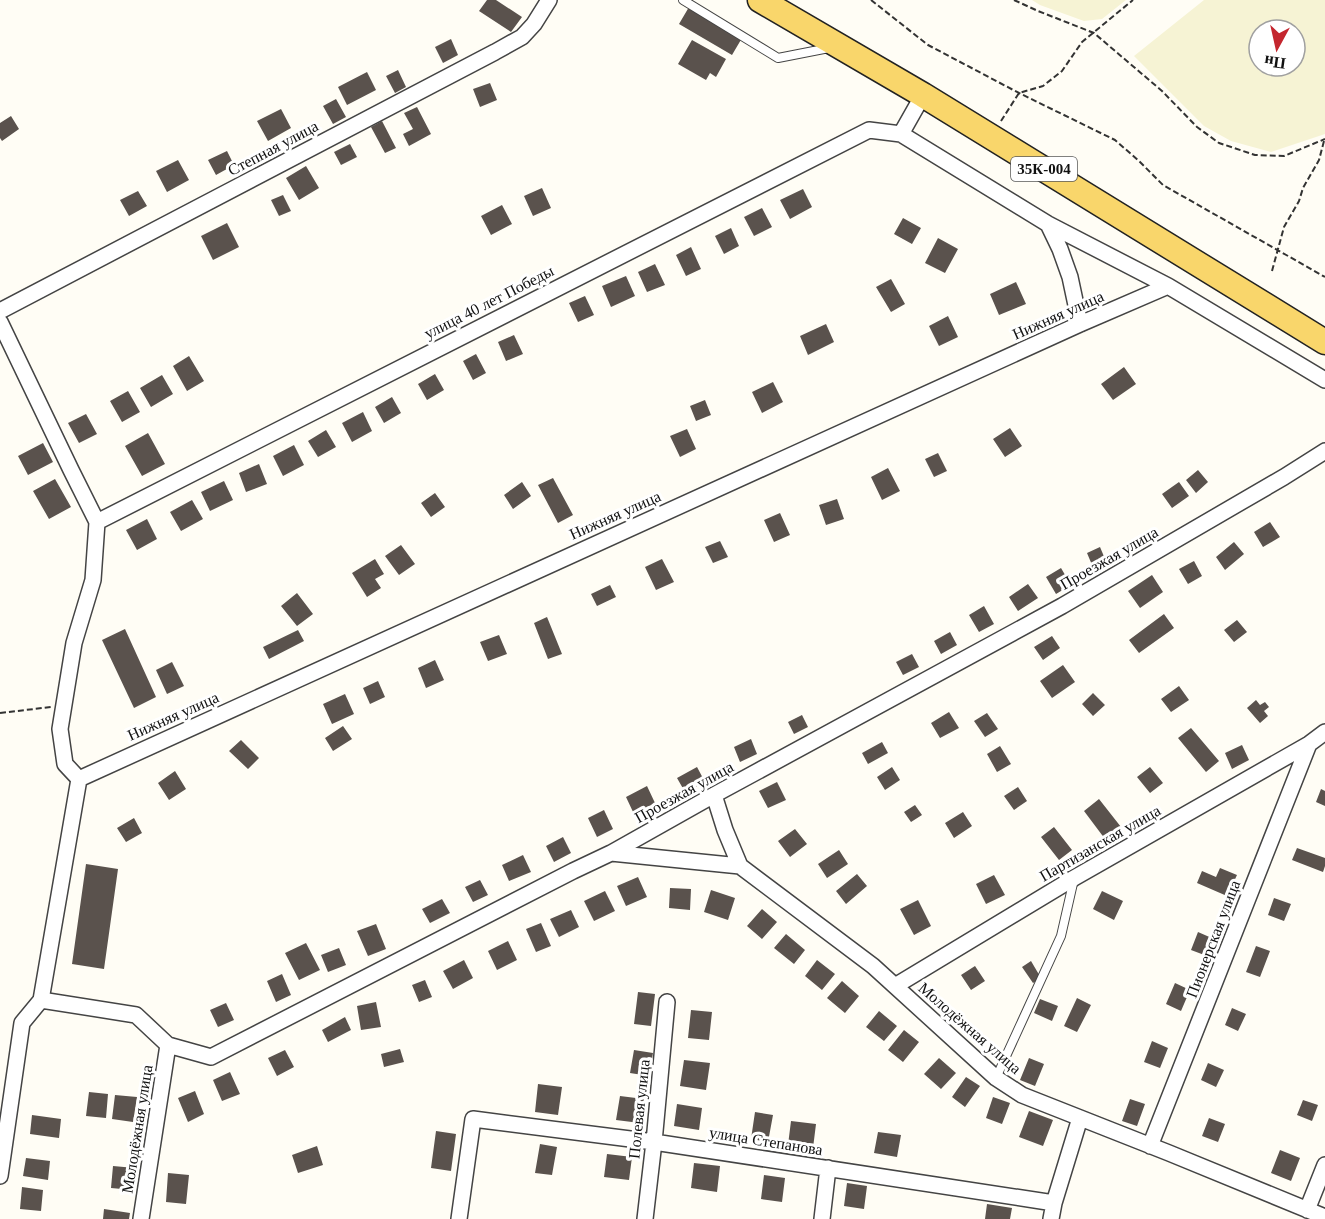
<svg xmlns="http://www.w3.org/2000/svg" width="1325" height="1219" viewBox="0 0 1325 1219" font-family="'Times New Roman',serif">
	<style>
		.farmland { fill: #f6f3d4; fill-rule: evenodd }
		.building { fill: #5a524d }
		.lines { fill: none; stroke-linecap: round; stroke-linejoin: round }
		.lane-casing { stroke: #444; stroke-width: 10 }
		.street-casing { stroke: #444; stroke-width: 18 }
		.primary-casing { stroke: #222; stroke-width: 27 }
		.path { stroke: #333; stroke-width: 2; stroke-dasharray: 6 3; stroke-linecap: butt }
		.lane { stroke: #fff; stroke-width: 8 }
		.street { stroke: #fff; stroke-width: 15 }
		.primary { stroke: #f9d66b; stroke-width: 24 }
		.labels { text-anchor: middle; dominant-baseline: central; stroke-width: 6; stroke-linejoin: round; paint-order: stroke }
		.shield { fill: #fff; stroke: #585858; stroke-width: 1.5 }
		.shield-label { font-size: 15px; font-weight: bold; fill: #111 }
		.street-label { font-size: 16px; fill: #111; stroke: #fff }
	</style>
	<rect width="100%" height="100%" fill="#fffdf5"/>
	<path class="farmland" d="M1032 0H1126L1102 19 1084 21 1040 5Z
		M1204 0H1325V134L1271 152 1231 141 1204 126 1134 56ZM1259 30H1295V66H1259Z"/>
	<path class="building" d="M487 0H496L522 17 511 32 479 11Z
		M689 7 742 38 732 55 679 24Z
		M451 39 458 55 443 63 435 47Z
		M692 40 726 59 716 77 710 73 706 80 678 64Z
		M398 70 406 87 395 93 386 76Z
		M367 72 376 90 347 105 338 87Z
		M490 83 497 100 480 107 473 89Z
		M336 99 346 117 333 124 323 106Z
		M417 107 431 134 409 146 403 134 413 129 404 113Z
		M281 109 291 128 268 141 257 121Z
		M11 116 19 129 2 141 0 138V123Z
		M382 121 396 148 385 153 371 127Z
		M350 144 357 157 341 165 334 152Z
		M227 151 234 165 216 175 208 160Z
		M178 160 189 180 167 192 156 171Z
		M306 166 319 188 299 200 286 178Z
		M542 188 551 208 533 216 524 196Z
		M803 189 812 207 790 219 780 200Z
		M138 191 147 206 129 216 120 200Z
		M283 195 291 211 279 216 271 200Z
		M502 205 512 224 491 235 481 216Z
		M762 208 772 227 754 236 744 217Z
		M903 218 921 228 912 244 894 234Z
		M227 223 239 247 213 260 201 236Z
		M731 228 739 246 724 254 715 236Z
		M938 238 958 249 945 273 925 263Z
		M691 247 701 269 686 276 676 255Z
		M655 264 665 285 647 292 638 272Z
		M626 276 635 296 611 307 602 286Z
		M891 279 905 304 891 312 876 287Z
		M1016 282 1026 304 999 315 990 294Z
		M585 296 594 315 578 322 569 303Z
		M948 316 958 337 939 346 929 326Z
		M826 324 834 342 808 355 800 336Z
		M514 335 523 354 506 361 498 342Z
		M476 354 486 373 473 380 463 361Z
		M189 356 204 381 187 391 173 366Z
		M1124 367 1136 384 1113 400 1101 384Z
		M435 374 444 390 427 400 418 384Z
		M162 375 173 394 151 407 140 388Z
		M773 382 783 402 762 413 752 392Z
		M128 391 140 412 122 422 110 401Z
		M392 397 401 413 384 423 375 407Z
		M705 400 711 415 696 421 690 406Z
		M363 412 372 431 352 442 342 423Z
		M86 414 97 434 79 443 68 423Z
		M1010 428 1022 446 1005 457 993 439Z
		M687 429 696 449 680 457 670 436Z
		M326 430 336 447 318 457 308 441Z
		M148 433 165 464 142 476 125 446Z
		M43 443 53 462 28 475 18 456Z
		M294 445 304 465 283 476 273 456Z
		M938 453 947 471 934 477 925 459Z
		M259 464 267 484 246 492 239 473Z
		M888 468 900 491 882 500 871 477Z
		M1198 470 1208 482 1196 493 1186 480Z
		M553 478 573 515 558 523 538 485Z
		M55 479 71 507 49 519 33 491Z
		M224 481 233 500 210 511 201 492Z
		M522 482 531 496 513 509 504 495Z
		M1179 482 1189 496 1172 508 1162 494Z
		M435 493 445 507 431 517 421 503Z
		M837 499 844 519 826 525 819 505Z
		M192 500 203 519 181 531 170 512Z
		M780 513 790 535 774 542 764 520Z
		M147 519 157 539 137 550 126 530Z
		M1270 522 1280 537 1263 547 1254 532Z
		M720 541 728 557 713 563 705 547Z
		M1234 542 1244 554 1225 570 1216 557Z
		M401 545 415 564 399 575 385 556Z
		M1100 547 1108 566 1095 572 1087 553Z
		M375 559 384 574 375 579 381 588 367 597 352 573Z
		M662 559 674 582 656 590 645 567Z
		M1194 561 1202 576 1188 584 1179 569Z
		M1061 568 1071 585 1056 594 1046 577Z
		M1152 575 1163 592 1140 608 1128 591Z
		M1028 584 1038 598 1018 611 1009 597Z
		M610 585 616 597 597 606 591 594Z
		M297 593 313 614 297 626 281 606Z
		M984 606 994 624 979 632 969 615Z
		M1164 614 1174 628 1139 653 1129 640Z
		M547 617 562 654 548 659 534 623Z
		M1237 620 1247 632 1234 642 1224 630Z
		M125 629 156 697 134 708 102 640Z
		M298 630 304 641 269 659 263 647Z
		M950 632 957 645 941 654 934 641Z
		M499 635 507 654 488 661 480 642Z
		M1052 636 1060 648 1043 660 1034 647Z
		M912 654 919 667 903 675 896 662Z
		M435 660 444 680 426 688 418 668Z
		M172 662 184 686 167 694 156 670Z
		M1063 665 1075 682 1052 698 1040 681Z
		M378 681 385 697 370 704 363 688Z
		M1179 686 1189 700 1171 712 1161 699Z
		M1093 693 1105 705 1093 716 1082 704Z
		M345 694 354 714 332 724 323 704Z
		M1256 700 1260 705 1265 702 1269 707 1264 711 1268 716 1260 723 1247 708Z
		M949 712 959 728 940 738 931 723Z
		M987 713 998 729 985 737 974 721Z
		M802 715 808 727 794 734 788 722Z
		M343 726 352 739 333 751 325 738Z
		M1191 728 1219 761 1206 772 1178 738Z
		M751 739 757 754 740 762 734 747Z
		M241 740 259 758 248 769 229 751Z
		M882 742 888 753 868 764 862 753Z
		M1242 745 1249 760 1232 769 1225 753Z
		M1000 746 1011 764 997 772 987 754Z
		M697 767 705 782 685 792 677 778Z
		M892 767 900 780 885 790 877 777Z
		M1150 767 1163 783 1150 793 1137 777Z
		M175 771 186 789 169 800 158 783Z
		M777 782 786 800 768 808 759 791Z
		M647 786 655 803 634 814 626 797Z
		M1018 787 1027 801 1014 810 1004 796Z
		M1321 789 1325 791V806L1316 802Z
		M1099 799 1121 827 1105 839 1084 811Z
		M915 805 922 815 911 822 904 812Z
		M604 810 613 829 597 837 588 818Z
		M963 812 972 826 954 838 945 823Z
		M134 818 142 833 126 842 117 828Z
		M1054 827 1072 850 1059 860 1041 837Z
		M795 829 807 844 790 857 778 841Z
		M563 837 571 853 554 862 546 846Z
		M1297 848 1325 858V866L1323 872 1292 860Z
		M839 850 848 864 827 878 818 864Z
		M523 855 531 872 509 881 502 865Z
		M86 864 118 869 104 969 72 964Z
		M1220 868 1237 875 1227 896 1197 883 1202 871 1216 877Z
		M857 874 867 886 846 904 836 891Z
		M994 875 1005 895 986 904 976 884Z
		M638 877 647 897 626 906 617 886Z
		M480 880 488 895 473 902 465 887Z
		M670 888 691 889 690 910 669 908Z
		M711 890 735 898 728 920 704 912Z
		M605 891 615 911 594 921 584 901Z
		M1102 891 1123 901 1114 920 1093 909Z
		M1274 898 1291 904 1284 921 1268 915Z
		M442 899 450 913 430 923 422 909Z
		M918 900 931 926 914 935 900 909Z
		M762 909 777 922 762 939 747 926Z
		M571 910 579 927 559 937 550 919Z
		M541 923 551 946 536 952 526 929Z
		M376 924 386 949 368 956 357 931Z
		M1198 932 1214 939 1207 956 1191 950Z
		M786 934 805 950 794 964 774 948Z
		M508 941 517 960 497 970 488 951Z
		M306 943 320 970 299 980 285 953Z
		M1256 946 1270 951 1260 977 1246 972Z
		M339 948 346 965 328 972 321 955Z
		M464 960 473 978 453 989 443 971Z
		M817 960 835 974 822 990 805 976Z
		M1031 961 1041 978 1033 983 1022 967Z
		M975 966 985 981 971 990 961 975Z
		M282 974 291 995 276 1002 267 981Z
		M425 980 432 997 419 1002 412 985Z
		M842 981 859 996 845 1013 827 998Z
		M1175 983 1190 990 1181 1011 1166 1004Z
		M638 992 655 994 651 1026 634 1024Z
		M1077 998 1091 1005 1077 1032 1064 1026Z
		M1040 999 1058 1006 1052 1021 1034 1013Z
		M376 1002 381 1027 361 1030 357 1006Z
		M226 1003 234 1020 218 1027 210 1010Z
		M1232 1008 1246 1014 1238 1031 1225 1025Z
		M691 1010 712 1012 709 1040 688 1038Z
		M879 1011 897 1026 884 1041 866 1027Z
		M345 1017 351 1030 328 1042 322 1030Z
		M904 1030 919 1042 903 1062 888 1050Z
		M1152 1041 1168 1048 1160 1068 1144 1062Z
		M400 1049 404 1062 384 1067 381 1054Z
		M285 1050 294 1067 277 1076 268 1058Z
		M634 1050 653 1053 649 1076 630 1073Z
		M939 1058 956 1073 941 1089 924 1074Z
		M1029 1058 1044 1064 1035 1086 1020 1080Z
		M684 1060 710 1063 706 1090 680 1086Z
		M1208 1063 1224 1070 1216 1087 1201 1080Z
		M230 1072 240 1094 222 1101 213 1080Z
		M966 1077 980 1086 965 1107 952 1097Z
		M538 1084 562 1087 558 1115 535 1112Z
		M195 1091 204 1114 188 1122 178 1098Z
		M89 1092 108 1094 106 1118 86 1116Z
		M115 1095 137 1097 133 1122 112 1119Z
		M620 1096 644 1099 640 1123 616 1120Z
		M993 1097 1010 1103 1002 1124 986 1118Z
		M1130 1099 1145 1104 1137 1126 1122 1121Z
		M1303 1100 1318 1105 1312 1121 1297 1115Z
		M677 1104 702 1108 699 1130 674 1126Z
		M1029 1111 1053 1120 1043 1146 1019 1137Z
		M755 1112 773 1115 768 1142 751 1139Z
		M32 1115 61 1119 59 1138 30 1134Z
		M1209 1118 1225 1124 1218 1142 1202 1136Z
		M791 1121 816 1124 813 1148 788 1145Z
		M436 1131 456 1134 451 1171 431 1168Z
		M878 1132 901 1135 897 1157 874 1153Z
		M540 1144 557 1147 552 1175 535 1173Z
		M317 1146 323 1165 298 1173 292 1155Z
		M1280 1150 1300 1158 1291 1181 1271 1173Z
		M607 1154 632 1157 629 1180 604 1177Z
		M26 1158 50 1161 48 1180 23 1176Z
		M694 1163 720 1166 717 1192 691 1188Z
		M113 1166 135 1168 133 1190 111 1188Z
		M168 1173 189 1175 186 1204 166 1202Z
		M764 1175 785 1178 782 1202 761 1199Z
		M847 1183 867 1186 864 1209 844 1206Z
		M22 1187 43 1190 41 1211 20 1209Z
		M987 1204 1012 1208 1010 1219H985Z
		M104 1209 130 1213 129 1219H103Z"/>
	<g class="lines">
		<defs>
			<path id="lane" d="M683 0 778 58 829 48
				M996 1078 1061 936 1074 879"/>
			<path id="street" d="M901 134 923 95
				M1048 224 1060 249 1070 277 1080 324
				M0 311 495 52 522 37 534 24 549 0
				M0 322 71 470 97 522 93 580 74 643 60 729 65 764 79 779 41 1000 22 1023 0 1176
				M97 522 869 130 901 134 1048 224 1168 286 1325 380
				M79 779 1080 324 1168 286
				M714 795 725 830 740 866
				M611 853 740 866 873 966 996 1078 1022 1095 1169 1153 1325 1217
				M895 986 1074 878 1309 744 1325 732
				M41 1000 136 1015 168 1045 211 1057 573 871 611 853 714 795 1062 606 1284 477 1325 451
				M1150 1146 1309 744
				M1307 1210 1325 1165
				M141 1219 168 1045
				M459 1219 473 1119 654 1142 1054 1203
				M645 1219 654 1142 667 1002
				M822 1219 828 1168
				M1051 1219 1054 1203 1080 1118"/>
			<path id="primary" d="M760 0 923 95 1325 342"/>
		</defs>
		<use href="#lane" class="lane-casing"/>
		<use href="#street" class="street-casing"/>
		<use href="#primary" class="primary-casing"/>
		<path class="path" d="M871 0 928 45 1019 93 1115 140 1139 161 1163 185 1325 277
			M1014 0 1038 11 1094 33 1162 91 1197 127 1219 143 1255 155 1284 156 1325 139
			M1001 121 1019 93 1043 86 1062 71 1082 42 1133 0
			M1272 271 1284 227 1299 201 1303 188 1319 160 1324 141
			M0 713 51 707"/>
		<use href="#lane" class="lane"/>
		<use href="#street" class="street"/>
		<use href="#primary" class="primary"/>
	</g>
	<g class="labels">
		<rect class="shield" x="1011" y="157" width="66" height="24" rx="4.5"/>
		<g class="shield-label">
			<text x="1044" y="169">35К-004</text>
		</g>
		<g class="street-label">
			<text transform="translate(273 148) rotate(-28)">Степная улица</text>
			<text transform="translate(489 302) rotate(-27)">улица 40 лет Победы</text>
			<text transform="translate(1058 315) rotate(-24)">Нижняя улица</text>
			<text transform="translate(615 515) rotate(-24)">Нижняя улица</text>
			<text transform="translate(1109 558) rotate(-30)">Проезжая улица</text>
			<text transform="translate(173 716) rotate(-24)">Нижняя улица</text>
			<text transform="translate(684 792) rotate(-29)">Проезжая улица</text>
			<text transform="translate(1100 843) rotate(-30)">Партизанская улица</text>
			<text transform="translate(1213 939) rotate(-69)">Пионерская улица</text>
			<text transform="translate(970 1028) rotate(41)">Молодёжная улица</text>
			<text transform="translate(639 1109) rotate(-84)">Полевая улица</text>
			<text transform="translate(137 1129) rotate(-81)">Молодёжная улица</text>
			<text transform="translate(766 1141) rotate(9)">улица Степанова</text>
		</g>
	</g>
	<g transform="translate(1277 48) rotate(188)"><circle r="28" fill="#ffffff" stroke="#a0a0a0" stroke-width="1.5"/>
	<path d="M0-4.5L10 22L0 15L-10 22Z" fill="#c4262e"/>
	<text y="-9" font-size="16" font-weight="bold" text-anchor="middle" fill="#111111">Пн</text>
	</g>
</svg>
